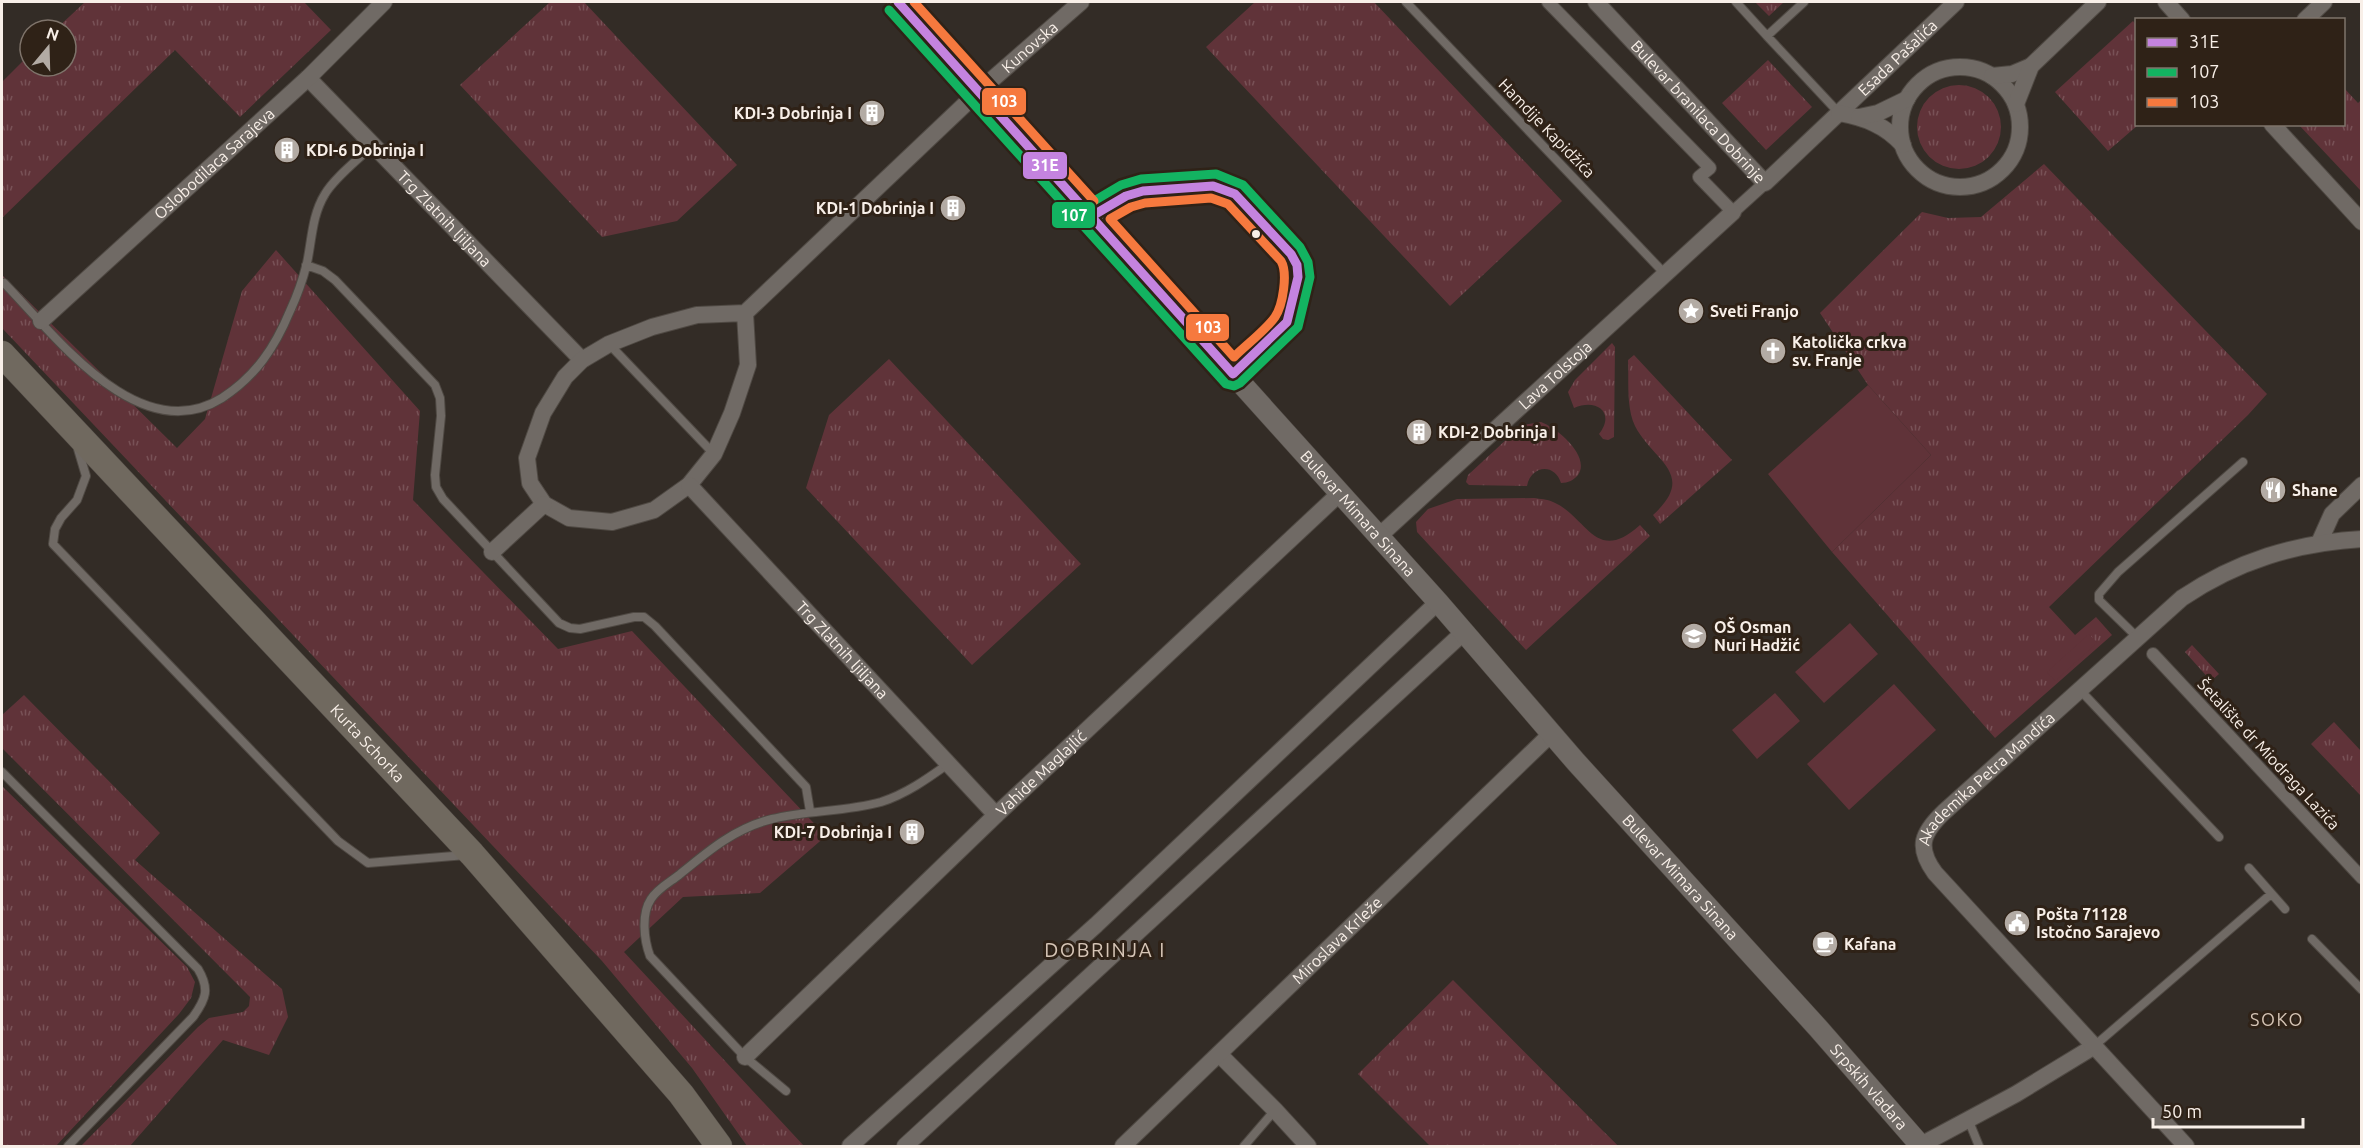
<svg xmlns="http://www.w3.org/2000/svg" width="2363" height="1148" viewBox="0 0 2363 1148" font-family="Ubuntu,sans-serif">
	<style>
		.grass { fill: url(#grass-tufts) }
		.pitch { fill: #603339 }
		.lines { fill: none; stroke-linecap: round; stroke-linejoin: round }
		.service-casing { stroke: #4f4943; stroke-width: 10 }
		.pedestrian-casing { stroke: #4f4943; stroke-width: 14 }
		.minor-casing { stroke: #4f4943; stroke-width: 18 }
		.tertiary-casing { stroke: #4f4943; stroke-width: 22 }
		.primary-casing { stroke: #4f4943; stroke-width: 27 }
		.service { stroke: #706a65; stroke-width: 8 }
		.pedestrian { stroke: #706a65; stroke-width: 12 }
		.minor { stroke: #706a65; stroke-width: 16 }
		.tertiary { stroke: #706a65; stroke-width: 21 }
		.primary { stroke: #70695f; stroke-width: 26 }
		.bus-1-casing { stroke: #2f2217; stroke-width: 14 }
		.bus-2-casing { stroke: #2f2217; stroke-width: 14 }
		.bus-3-casing { stroke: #2f2217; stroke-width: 14 }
		.bus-1 { stroke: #c483df; stroke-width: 9 }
		.bus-2 { stroke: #13b361; stroke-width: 9 }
		.bus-3 { stroke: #f6793e; stroke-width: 9 }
		.bus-dot { fill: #f8efe8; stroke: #2f2217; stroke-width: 2 }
		.labels { text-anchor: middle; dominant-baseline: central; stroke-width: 6; stroke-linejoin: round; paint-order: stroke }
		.street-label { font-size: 16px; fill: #f8efe8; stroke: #2f2217 }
		.poi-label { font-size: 16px; font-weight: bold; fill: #f8efe8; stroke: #2f2217; text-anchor: start }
		.neighbourhood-label { font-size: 18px; letter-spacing: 1.5px; fill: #d6c5b6; stroke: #2f2217 }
		.quarter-label { font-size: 20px; letter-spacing: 1.5px; fill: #d6c5b6; stroke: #2f2217 }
		.line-badge { stroke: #2f2217; stroke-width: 2 }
		.badge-label { font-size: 16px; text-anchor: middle; font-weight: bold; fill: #fff }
	</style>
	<defs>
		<pattern id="grass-tufts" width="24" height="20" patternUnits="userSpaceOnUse" patternTransform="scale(1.5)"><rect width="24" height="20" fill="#603339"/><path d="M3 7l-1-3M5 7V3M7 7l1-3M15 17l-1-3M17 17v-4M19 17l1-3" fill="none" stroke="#785156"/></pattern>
	</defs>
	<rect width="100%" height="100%" fill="#332c26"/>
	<path class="grass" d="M85 2H304L331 30 240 117 175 50 2 218V82L30 54V66H66V30H55Z
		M550 2H584L737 165 677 221 602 237 460 85Z
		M1255 2H1374L1562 201 1450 306 1206 47Z
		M1755 2H1784L1769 16Z
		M2133 21 2136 25 2138 125 2108 151 2055 92Z
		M1768 60 1812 107 1766 150 1722 103Z
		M1917 127a42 42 0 1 1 84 0a42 42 0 1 1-84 0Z
		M2344 88 2358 103 2361 100V191L2299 125 2344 124Z
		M2044 164 2267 394 2248 415 2049 607 2075 635 2096 617 2112 635 1995 738 1832 552 1931 455 1868 385 1820 313 1922 212 1948 218 1981 217Z
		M276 250 420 411 413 500 558 649 632 631 826 836 760 893 683 897 624 952 804 1146H747L692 1068 602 961 2 328V275L177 448 205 419 242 291Z
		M1612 343 1615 347 1614 437 1608 440 1603 439 1599 434C1616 412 1596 398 1574 408L1568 392 1575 380Z
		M1634 355 1732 460 1660 524 1653 515C1698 474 1653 461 1635 426 1626 407 1629 381 1628 360Z
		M889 359 1081 564 972 665 806 488 829 415Z
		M1541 422C1557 428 1591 456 1578 475 1574 480 1568 483 1561 483 1555 463 1531 465 1527 486L1469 485 1466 482 1468 475 1522 425Z
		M1534 498C1540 499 1547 499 1553 502 1587 516 1595 566 1640 525L1650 536 1526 650 1417 532 1416 522 1428 509 1457 499Z
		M2192 645 2219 674 2211 681 2185 652Z
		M24 695 160 833 135 860 282 989 288 1017 269 1055 223 1040 130 1146H81L198 1027 209 1018 243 1012 249 1006 250 997 2 748V715Z
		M2334 722 2361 751V796L2311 744Z
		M2 786 187 967 195 982 191 998 179 1014 56 1146H2Z
		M1453 980 1618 1146H1430L1358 1074Z"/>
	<path class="pitch" d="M1868 385 1931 455 1832 552 1768 474Z
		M1850 623 1878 654 1824 703 1795 672Z
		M2089 634 2097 643 2055 681 2047 672Z
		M1894 684 1936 730 1849 810 1807 764Z
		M1775 693 1800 721 1757 759 1732 730Z
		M1606 1134 1618 1146H1593Z"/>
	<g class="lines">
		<defs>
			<path id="service" d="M1406 2 1666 275
				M1736 2 1767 36 1804 2
				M1767 36 1839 113
				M1093 216 1126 196 1143 191 1213 186 1235 194 1291 254 1297 265 1298 277 1287 322 1233 374
				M306 265 323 271 335 280 435 385 440 398 441 416 435 475 436 487 443 499 559 623 570 628 580 629 634 617H644L655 626 806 787 810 811
				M4 283C55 335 139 450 222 398 256 376 275 347 290 311 297 296 303 279 307 263 312 239 312 215 325 194 335 177 359 159 373 145
				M609 344 714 454
				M78 449 86 476 77 500 61 518 55 529 53 544 338 841 368 863 466 855
				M2137 637 2099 600V594L2118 572 2243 462
				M2079 689 2219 837
				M2 772 198 969C210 989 206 999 193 1017L68 1146
				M2249 868 2285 909
				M2312 939 2362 990
				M2093 1047 2271 894
				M786 1091 745 1057 650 956C644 940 641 914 651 899 657 889 670 882 679 875 708 851 735 828 772 819 808 810 845 812 881 802 906 794 927 779 948 764
				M1968 1119 1979 1146
				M1244 1146 1275 1110"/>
			<path id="pedestrian" d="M1548 2 1710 168 1699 177 1733 212 1765 183
				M2153 654 2362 878"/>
			<g id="minor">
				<path id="s1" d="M1596 2 1765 183 1956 2"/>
				<path d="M2166 2 2182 20"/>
				<path d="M2305 20 2324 2"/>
				<circle cx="1960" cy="127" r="60"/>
				<path d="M1992 76 2012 74 2031 66"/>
				<path id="s2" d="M308 78 582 360"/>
				<path d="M2016 104 2031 66 2098 2"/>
				<path d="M1839 113C1865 118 1885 125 1903 145"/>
				<path d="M1859 117 1878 113 1907 99"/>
				<path d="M2272 124 2362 222"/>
				<path id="s3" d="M745 313 748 365 732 413 714 454 689 485 654 510 612 522 569 518 544 504 530 483 527 458 543 413 565 377 582 360 609 344 652 327 697 315 745 313 979 91 1081 2"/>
				<path id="s4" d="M41 321 308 78 384 2"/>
				<path id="s5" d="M689 485 996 815"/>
				<path id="s6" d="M1378 537 1733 212"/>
				<path d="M2319 543 2332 514 2362 485"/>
				<path d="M492 552 544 504"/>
				<path d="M1219 1054 1275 1110 1308 1146"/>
				<path id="s7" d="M745 1057 996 815 1340 493"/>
				<path d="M850 1146 1096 925 1438 602"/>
				<path d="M905 1146 1464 632"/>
				<path id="s8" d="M1123 1146 1551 734"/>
				<path d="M1919 1146 2016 1094 2093 1047"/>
				<path id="s9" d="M2186 1146 1935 873C1916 847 1922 833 1944 812L2182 598C2237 561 2295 543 2362 539"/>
			</g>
			<g id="tertiary">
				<path id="s10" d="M898 2 1438 602 1576 762 1818 1028 1921 1146"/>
			</g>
			<g id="primary">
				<path id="s11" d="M2 354 472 854 681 1094 719 1146"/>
			</g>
		</defs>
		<use href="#service" class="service-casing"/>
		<use href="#pedestrian" class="pedestrian-casing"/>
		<use href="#minor" class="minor-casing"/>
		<use href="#tertiary" class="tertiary-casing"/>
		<use href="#primary" class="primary-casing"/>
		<use href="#service" class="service"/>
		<use href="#pedestrian" class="pedestrian"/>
		<use href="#minor" class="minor"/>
		<use href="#tertiary" class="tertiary"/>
		<use href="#primary" class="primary"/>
		<defs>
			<path id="bus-1" d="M898 2 1233 374 1287 322 1298 277 1297 265 1291 254 1235 194 1213 186 1143 191 1126 196 1092 216"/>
			<path id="bus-2" d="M889 10 1226 384 1234 386 1240 383 1298 327 1310 277 1308 262 1300 247 1243 185 1216 174 1141 179 1121 185 1094 201"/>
			<path id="bus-3" d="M914 2 1094 201
				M1211 198 1228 204 1281 261C1288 273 1283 305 1275 317 1266 330 1246 345 1234 357L1110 219 1131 207 1145 203Z"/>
		</defs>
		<use href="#bus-1" class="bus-1-casing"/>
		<use href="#bus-2" class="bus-2-casing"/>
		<use href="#bus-3" class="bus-3-casing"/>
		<use href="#bus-1" class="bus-1"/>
		<use href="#bus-2" class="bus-2"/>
		<use href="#bus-3" class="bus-3"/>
	</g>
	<defs>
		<symbol id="building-disc" viewBox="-11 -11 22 22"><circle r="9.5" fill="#b3aba4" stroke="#2f2217"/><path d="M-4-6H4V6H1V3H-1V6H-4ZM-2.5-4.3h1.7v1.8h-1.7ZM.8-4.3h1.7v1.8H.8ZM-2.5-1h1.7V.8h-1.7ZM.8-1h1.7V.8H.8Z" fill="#fff"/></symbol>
		<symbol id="sight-disc" viewBox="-11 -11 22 22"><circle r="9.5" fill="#b3aba4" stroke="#2f2217"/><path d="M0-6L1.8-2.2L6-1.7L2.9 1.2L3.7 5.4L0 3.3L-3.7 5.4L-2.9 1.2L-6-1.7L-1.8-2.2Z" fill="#fff"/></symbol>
		<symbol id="church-disc" viewBox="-11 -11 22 22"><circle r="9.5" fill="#b3aba4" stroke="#2f2217"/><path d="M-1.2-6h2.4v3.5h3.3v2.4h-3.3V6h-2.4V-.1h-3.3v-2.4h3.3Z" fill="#fff"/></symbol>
		<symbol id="restaurant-disc" viewBox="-11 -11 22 22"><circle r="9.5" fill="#b3aba4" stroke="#2f2217"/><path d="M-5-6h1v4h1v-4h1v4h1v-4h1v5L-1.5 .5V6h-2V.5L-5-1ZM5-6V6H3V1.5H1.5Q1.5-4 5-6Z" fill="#fff"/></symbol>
		<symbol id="school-disc" viewBox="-11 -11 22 22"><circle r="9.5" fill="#b3aba4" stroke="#2f2217"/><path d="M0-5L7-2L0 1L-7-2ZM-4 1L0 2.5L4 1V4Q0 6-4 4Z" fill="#fff"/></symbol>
		<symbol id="civic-disc" viewBox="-11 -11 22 22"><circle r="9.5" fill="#b3aba4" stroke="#2f2217"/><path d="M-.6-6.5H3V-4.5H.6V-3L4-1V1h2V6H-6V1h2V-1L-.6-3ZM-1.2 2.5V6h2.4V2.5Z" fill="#fff"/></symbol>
		<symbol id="cafe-disc" viewBox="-11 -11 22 22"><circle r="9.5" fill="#b3aba4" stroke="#2f2217"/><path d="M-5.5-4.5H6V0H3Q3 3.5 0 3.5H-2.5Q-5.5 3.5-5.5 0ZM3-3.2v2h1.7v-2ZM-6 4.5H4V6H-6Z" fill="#fff"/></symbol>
	</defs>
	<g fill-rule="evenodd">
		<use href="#building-disc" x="857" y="98" width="30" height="30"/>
		<use href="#building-disc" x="272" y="135" width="30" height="30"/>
		<use href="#building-disc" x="938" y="193" width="30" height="30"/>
		<use href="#sight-disc" x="1676" y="296" width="30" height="30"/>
		<use href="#church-disc" x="1758" y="336" width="30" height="30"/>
		<use href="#building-disc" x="1404" y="417" width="30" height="30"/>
		<use href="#restaurant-disc" x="2258" y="475" width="30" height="30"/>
		<use href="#school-disc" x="1679" y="621" width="30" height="30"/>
		<use href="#building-disc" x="897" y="817" width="30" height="30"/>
		<use href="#civic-disc" x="2002" y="908" width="30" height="30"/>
		<use href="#cafe-disc" x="1810" y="929" width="30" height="30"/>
	</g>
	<circle class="bus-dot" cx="1256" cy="234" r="5"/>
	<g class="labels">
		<g class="street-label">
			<text stroke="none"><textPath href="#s3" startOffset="1072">Kunovska</textPath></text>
			<text stroke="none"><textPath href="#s1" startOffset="430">Esada Pašalića</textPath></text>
			<text stroke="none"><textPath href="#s1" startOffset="150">Bulevar branilaca Dobrinje</textPath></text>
			<text transform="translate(1547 128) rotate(46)">Hamdije Kapidžića</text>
			<text stroke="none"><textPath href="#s4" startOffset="234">Oslobodilaca Sarajeva</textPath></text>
			<text stroke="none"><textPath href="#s2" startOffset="196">Trg Zlatnih ljiljana</textPath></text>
			<text stroke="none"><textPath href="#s6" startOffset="240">Lava Tolstoja</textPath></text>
			<text stroke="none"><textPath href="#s10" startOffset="688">Bulevar Mimara Sinana</textPath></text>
			<text stroke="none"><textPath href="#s5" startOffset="225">Trg Zlatnih ljiljana</textPath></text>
			<text stroke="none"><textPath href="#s11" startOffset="534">Kurta Schorka</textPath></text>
			<text transform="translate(2269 754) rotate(47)">Šetalište dr Miodraga Lazića</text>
			<text stroke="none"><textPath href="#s7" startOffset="410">Vahide Maglajlić</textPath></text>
			<text stroke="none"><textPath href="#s9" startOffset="494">Akademika Petra Mandića</textPath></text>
			<text stroke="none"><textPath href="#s10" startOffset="1174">Bulevar Mimara Sinana</textPath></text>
			<text stroke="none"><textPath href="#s8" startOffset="297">Miroslava Krleže</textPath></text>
			<text stroke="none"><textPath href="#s10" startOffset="1456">Srpskih vladara</textPath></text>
		</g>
		<g class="poi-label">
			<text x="852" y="113" text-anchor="end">KDI-3 Dobrinja I</text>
			<text x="306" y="150">KDI-6 Dobrinja I</text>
			<text x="934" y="208" text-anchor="end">KDI-1 Dobrinja I</text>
			<text x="1710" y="311">Sveti Franjo</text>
			<text x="1792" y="342">Katolička crkva<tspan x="1792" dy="18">sv. Franje</tspan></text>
			<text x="1438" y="432">KDI-2 Dobrinja I</text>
			<text x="2292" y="490">Shane</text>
			<text x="1714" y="627">OŠ Osman<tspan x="1714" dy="18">Nuri Hadžić</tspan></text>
			<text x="892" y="832" text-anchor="end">KDI-7 Dobrinja I</text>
			<text x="2036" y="914">Pošta 71128<tspan x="2036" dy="18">Istočno Sarajevo</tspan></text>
			<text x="1844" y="944">Kafana</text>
		</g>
		<g class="neighbourhood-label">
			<text x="2277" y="1019">SOKO</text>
		</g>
		<g class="quarter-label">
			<text x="1105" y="949">DOBRINJA I</text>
		</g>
	</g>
	<g class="line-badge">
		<rect x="981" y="87" width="46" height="29" rx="6" fill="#f6793e"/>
		<rect x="1022" y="151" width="46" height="29" rx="6" fill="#c483df"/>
		<rect x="1051" y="201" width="45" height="28" rx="6" fill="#13b361"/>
		<rect x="1185" y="313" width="45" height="29" rx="6" fill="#f6793e"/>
	</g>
	<g class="badge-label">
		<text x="1004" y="107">103</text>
		<text x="1045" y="171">31E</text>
		<text x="1074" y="221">107</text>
		<text x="1208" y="333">103</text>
	</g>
	<rect width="2363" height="1148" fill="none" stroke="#f8efe8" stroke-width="6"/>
	<rect x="2135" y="18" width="210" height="108" fill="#2f2217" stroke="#7f746b" stroke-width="1.5"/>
	<rect x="2147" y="38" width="30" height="9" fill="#c483df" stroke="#7f746b" stroke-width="1.5"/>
	<text x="2189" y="48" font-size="18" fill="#f8efe8">31E</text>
	<rect x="2147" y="68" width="30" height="9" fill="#13b361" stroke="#7f746b" stroke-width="1.5"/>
	<text x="2189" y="78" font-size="18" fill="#f8efe8">107</text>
	<rect x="2147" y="98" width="30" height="9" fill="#f6793e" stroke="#7f746b" stroke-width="1.5"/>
	<text x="2189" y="108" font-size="18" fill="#f8efe8">103</text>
	<g transform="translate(48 48) rotate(19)"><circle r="28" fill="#2f2217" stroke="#7f746b" stroke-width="1.5"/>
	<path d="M0-4.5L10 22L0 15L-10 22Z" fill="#b3aba4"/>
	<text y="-9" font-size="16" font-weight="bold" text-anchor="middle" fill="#f8efe8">N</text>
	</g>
	<path d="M2153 1118v9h150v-9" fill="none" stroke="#f8efe8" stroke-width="3"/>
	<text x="2162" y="1118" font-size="18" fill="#f8efe8" stroke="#2f2217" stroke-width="4.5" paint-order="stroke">50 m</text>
</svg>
